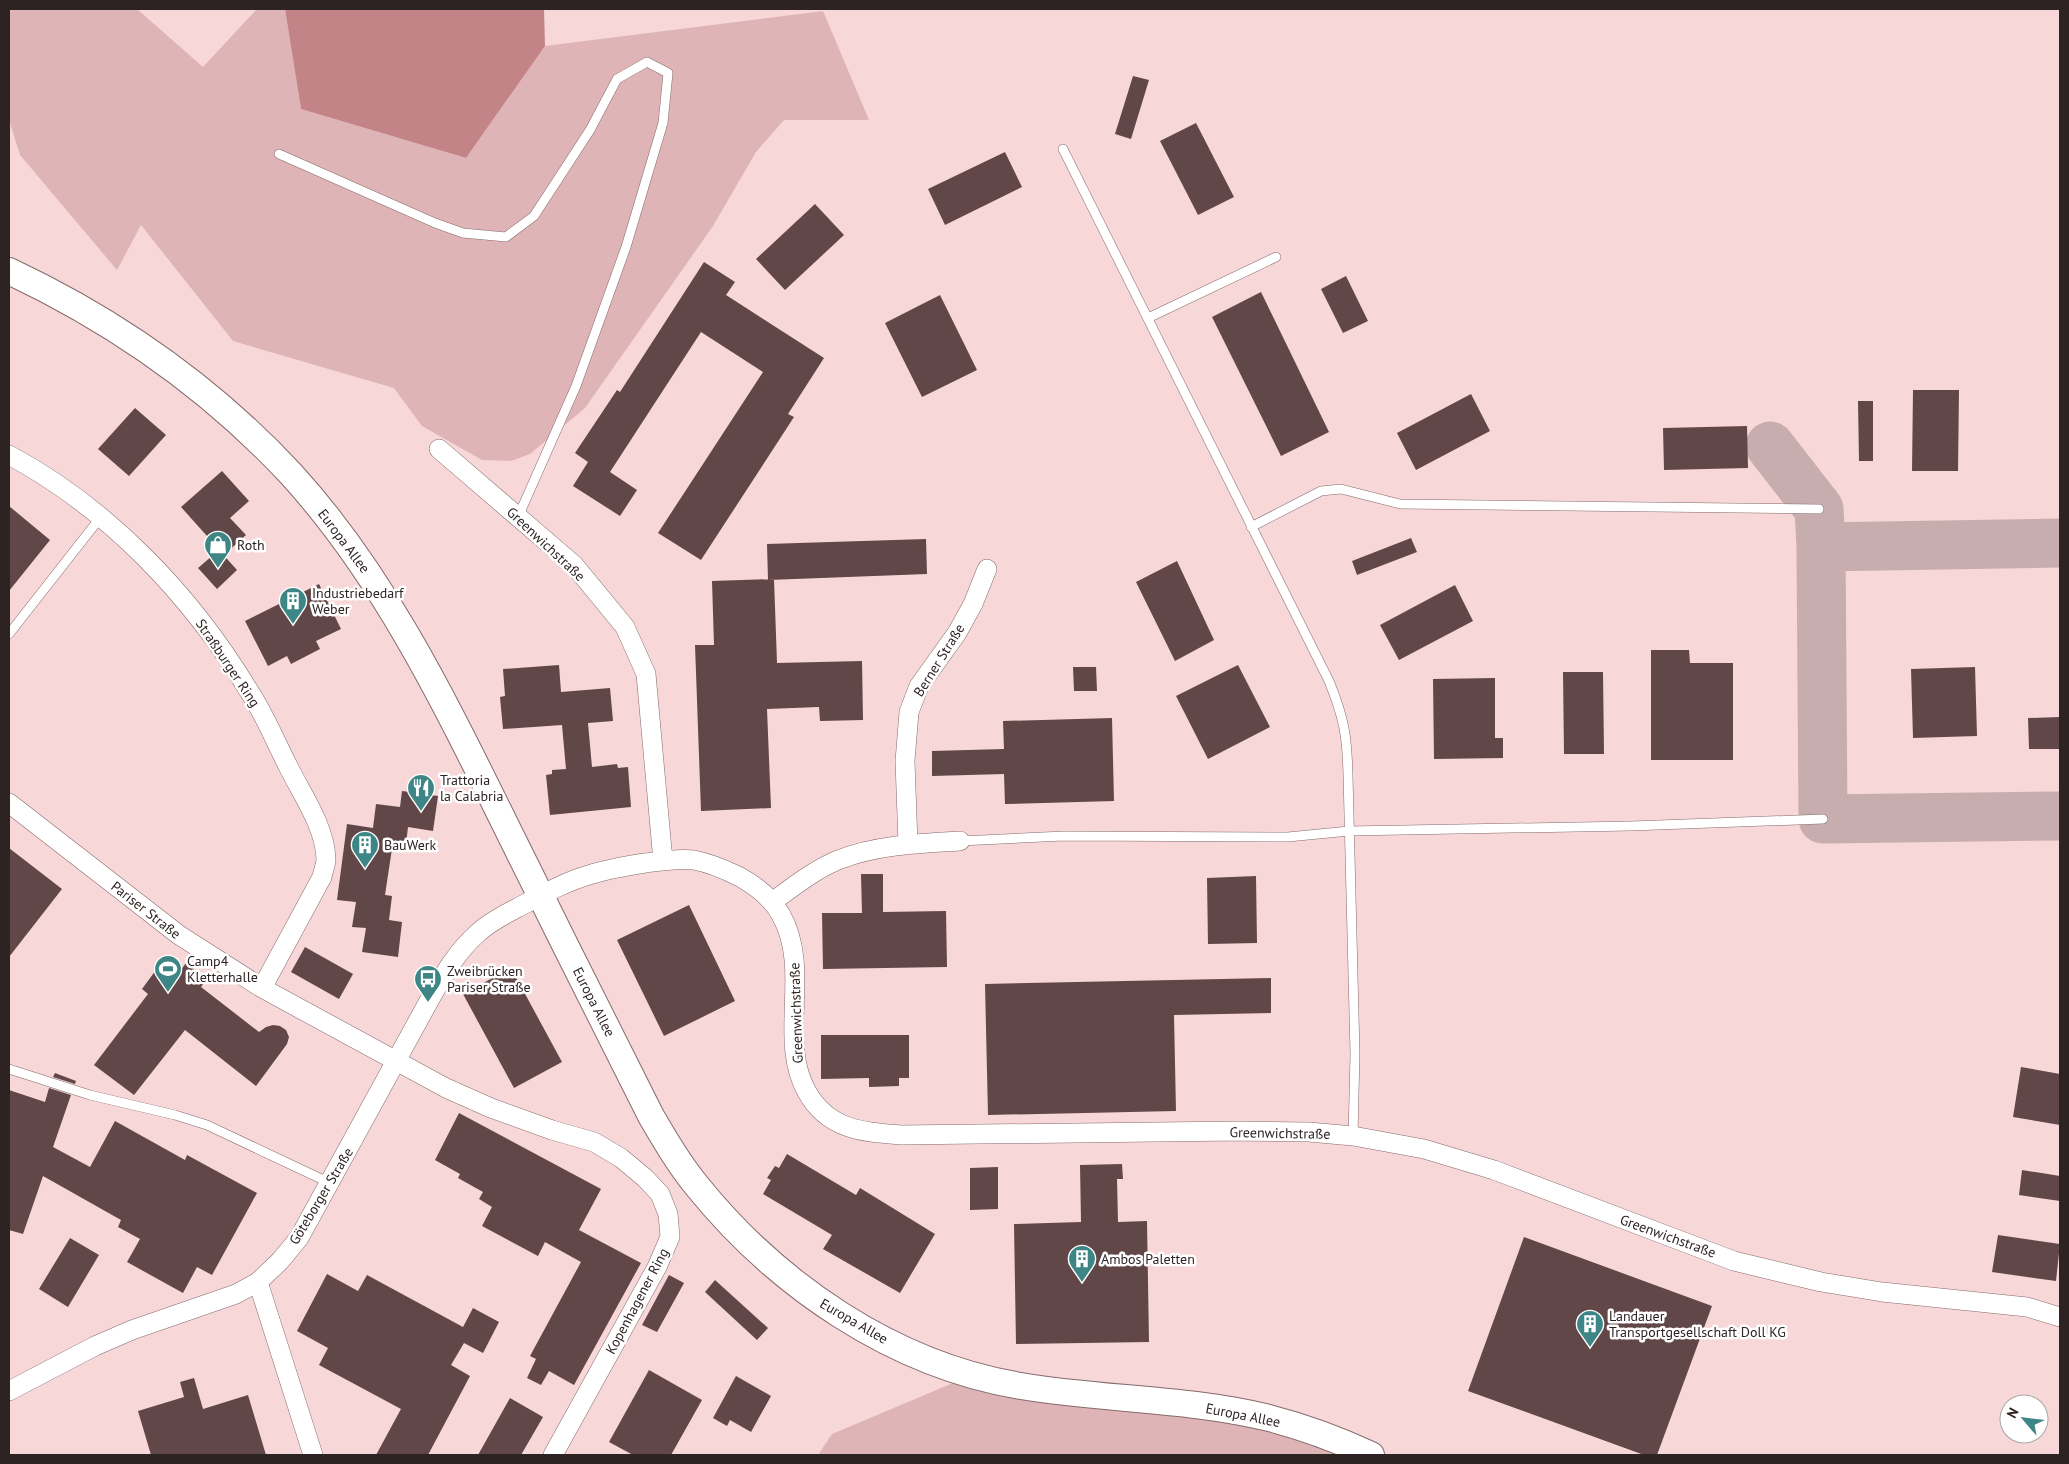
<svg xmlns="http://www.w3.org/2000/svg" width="2069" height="1464" viewBox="0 0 2069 1464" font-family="'PT Sans',sans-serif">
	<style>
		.grass { fill: #dfb4b6 }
		.water { fill: #c38488 }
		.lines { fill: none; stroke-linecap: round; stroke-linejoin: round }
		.taxiway { stroke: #c8adae; stroke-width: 49 }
		.building { fill: #614748 }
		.service-casing { stroke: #866a6b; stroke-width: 10 }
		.minor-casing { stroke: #866a6b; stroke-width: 20 }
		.secondary-casing { stroke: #866a6b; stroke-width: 28 }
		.service { stroke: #fff; stroke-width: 9 }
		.minor { stroke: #fff; stroke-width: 19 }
		.secondary { stroke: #fff; stroke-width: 26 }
		.labels { text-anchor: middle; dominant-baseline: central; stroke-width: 5; stroke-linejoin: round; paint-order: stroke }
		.street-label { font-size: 14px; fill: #2e2323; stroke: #fff }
		.poi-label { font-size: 14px; fill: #2e2323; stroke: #fff; text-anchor: start }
	</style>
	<rect width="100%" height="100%" fill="#f7d7d8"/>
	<path class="grass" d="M9 9H137L203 67 257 9H285L301 109 466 158 545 46 823 11 869 120H784L756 152 713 226 585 408 530 454 511 461 482 460 422 426 394 388 233 341 141 225 117 270 20 155 9 120Z
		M972 1375 1214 1408 1371 1455H818L832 1434Z"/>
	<path class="water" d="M285 9H544L545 46 466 158 301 109Z"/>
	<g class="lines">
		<path class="taxiway" d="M1770 446 1819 509 1821 547 2060 543
			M1821 547 1823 819 2060 816"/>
	</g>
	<path class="building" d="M1133 76 1149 80 1131 139 1115 134Z
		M1196 123 1234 197 1198 215 1160 141Z
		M1005 152 1022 187 945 225 928 189Z
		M815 204 844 235 785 290 756 259Z
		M704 262 735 282 726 295 824 358 788 414 794 417 701 560 658 533 763 372 701 332 610 472 637 490 620 516 573 486 588 462 575 453 617 390 620 392Z
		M1346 276 1368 321 1343 333 1321 289Z
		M1261 292 1329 432 1281 456 1212 317Z
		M940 295 977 370 922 397 885 323Z
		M1913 390H1959L1958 471H1912Z
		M1471 394 1490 431 1416 470 1397 433Z
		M1858 401H1873V461H1859Z
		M135 408 166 435 129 476 98 449Z
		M1747 426 1748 468 1664 470 1663 428Z
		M222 471 249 501 230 518 246 535 224 555 181 507Z
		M9 506 50 540 9 591Z
		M1411 538 1417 552 1357 575 1352 561Z
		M926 539 927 574 768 580 767 544Z
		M219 550 237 570 217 589 198 568Z
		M1177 561 1214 640 1175 661 1136 582Z
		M774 579 777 663 862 661 863 720 820 721 819 707 767 709 771 808 701 811 695 645H714L712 581Z
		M319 584 341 629 316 641 320 649 291 664 287 656 268 666 245 621Z
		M1455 585 1473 621 1399 660 1380 625Z
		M1651 650H1689L1690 663H1733V760H1651Z
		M559 665 561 692 610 688 613 721 588 723 592 767 617 764 618 768 628 767 631 807 550 815 546 775 552 774V770L566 769 562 725 503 729 500 697 505 696 503 669Z
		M1238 665 1270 727 1208 759 1176 696Z
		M1073 667H1096L1097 691H1074Z
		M1975 667 1977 736 1913 738 1911 669Z
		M1563 672H1603L1604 754H1564Z
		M1495 678V738H1503V758L1434 759 1433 679Z
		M2060 717V749H2029L2028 718Z
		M1112 718 1114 801 1005 804 1004 774 932 776V751L1004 749 1003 721Z
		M402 791 438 796 433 831 408 827 406 844 393 842 385 895 392 896 389 920 402 922 398 957 362 952 366 928 352 927 356 902 337 900 347 824 373 828 376 804 400 807Z
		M9 848 62 889 9 957Z
		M861 874H883V912L946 911 947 967 823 969 822 913H862Z
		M1256 876 1257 943 1208 944 1207 878Z
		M689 905 735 1001 664 1036 617 940Z
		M305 947 353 974 339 999 291 972Z
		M164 959 180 971 186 963 207 980 201 987 259 1032 266 1027 273 1025 280 1026 286 1030 289 1037 287 1044 256 1086 185 1030 134 1095 94 1065 148 994 142 989Z
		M511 968 562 1062 514 1088 463 994Z
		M1271 978V1013L1174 1015 1176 1111 988 1115 985 984Z
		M821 1035H909V1078H899V1086L869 1087V1078L821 1079Z
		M2021 1067 2060 1074V1125L2013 1117Z
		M55 1073 76 1081 75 1084 53 1077Z
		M49 1088 71 1095 53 1147 90 1167 115 1121 185 1160 187 1155 257 1193 212 1275 197 1267 183 1293 127 1262 140 1239 118 1227 121 1220 43 1176 23 1234 9 1230V1090L45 1102Z
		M459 1113 601 1189 579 1230 641 1263 574 1385 549 1371 541 1385 527 1378 536 1359 530 1356 581 1262 545 1242 538 1256 482 1226 492 1207 479 1199 483 1192 458 1178 460 1174 435 1160Z
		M787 1154 856 1195 860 1188 935 1234 900 1293 823 1249 832 1235 763 1194 771 1180 767 1178 775 1166 779 1168Z
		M1122 1164 1123 1179H1117L1118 1222 1147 1221 1149 1342 1016 1344 1014 1224 1081 1222 1080 1165Z
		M998 1167V1209L970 1210V1168Z
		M2022 1170 2060 1176V1201L2019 1195Z
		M1998 1235 2060 1244 2056 1281 1992 1272Z
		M1524 1237 1712 1306 1657 1455H1644L1468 1391Z
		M70 1238 99 1255 68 1307 39 1289Z
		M327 1274 358 1291 367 1275 463 1327 473 1308 499 1322 483 1353 464 1343 451 1365 470 1376 428 1455H376L401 1409 319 1365 328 1348 297 1331Z
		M669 1275 684 1283 657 1332 642 1325Z
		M715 1280 768 1328 757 1340 705 1292Z
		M649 1370 702 1400 671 1455H633L609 1442Z
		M736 1376 771 1396 751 1432 730 1420 727 1426 713 1418Z
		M194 1378 203 1409 248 1395 266 1455H151L138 1411 184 1397 180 1382Z
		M510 1398 543 1417 521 1455H478Z"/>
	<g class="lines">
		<defs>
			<path id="service" d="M1063 149 1329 681C1344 718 1347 735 1348 775L1355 1054 1353 1136
				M279 154 435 223 463 233 506 237 534 216 590 130 617 79 647 62 668 73 663 123 626 247 576 386 518 517
				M1148 318 1276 257
				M1251 527 1321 491 1341 489 1400 504 1819 509
				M9 634 100 518
				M960 841 1064 836 1288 837 1349 831 1631 826 1823 819
				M9 1069 90 1095 175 1115 207 1125 330 1183"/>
			<path id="minor" d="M439 449 574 565 625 627 646 674 663 861
				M9 455C108 508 191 595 249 691 265 715 276 743 289 768 303 796 325 827 326 859 326 865 323 871 322 877L262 988
				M9 803 179 935 262 988 446 1088 491 1108 552 1130 594 1142 621 1158 645 1178 660 1194 668 1214 670 1237 657 1267 553 1455
				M908 844 905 761 909 712 919 686 957 633 973 604 987 569
				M772 902C793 887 814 870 838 860 875 845 921 843 960 841
				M258 1282 313 1455
				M9 1391 95 1346 132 1330 236 1294 258 1282 280 1261 299 1238 430 999C444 974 457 951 479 932 490 922 504 915 517 908 540 896 564 882 589 875 607 869 626 866 645 863 661 861 678 858 694 860 709 863 726 870 740 877 756 886 772 898 781 915 812 970 777 1039 807 1092 828 1130 863 1132 901 1135L1239 1131 1309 1132 1353 1136 1424 1149 1494 1170 1734 1261 1821 1282 1882 1292 2027 1307 2060 1317"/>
			<path id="secondary" d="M9 271C115 321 211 388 291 474 386 578 447 707 509 832 556 927 603 1021 651 1116 665 1140 679 1164 697 1186 777 1285 893 1365 1021 1386 1103 1400 1188 1398 1269 1418 1304 1427 1339 1440 1371 1455"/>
		</defs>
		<use href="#service" class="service-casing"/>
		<use href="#minor" class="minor-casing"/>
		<use href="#secondary" class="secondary-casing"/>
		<use href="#service" class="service"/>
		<use href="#minor" class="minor"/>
		<use href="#secondary" class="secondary"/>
	</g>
	<defs>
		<symbol id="shop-pin" viewBox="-11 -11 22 30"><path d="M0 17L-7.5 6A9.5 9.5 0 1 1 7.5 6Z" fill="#3e8686" stroke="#fff"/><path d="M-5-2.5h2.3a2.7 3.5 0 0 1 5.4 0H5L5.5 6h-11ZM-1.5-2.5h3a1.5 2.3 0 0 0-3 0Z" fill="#fff"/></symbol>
		<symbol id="building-pin" viewBox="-11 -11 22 30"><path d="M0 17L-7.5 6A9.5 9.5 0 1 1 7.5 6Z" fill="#3e8686" stroke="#fff"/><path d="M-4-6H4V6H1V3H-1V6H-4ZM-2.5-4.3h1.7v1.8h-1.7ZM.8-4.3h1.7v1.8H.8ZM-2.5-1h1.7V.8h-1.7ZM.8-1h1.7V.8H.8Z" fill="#fff"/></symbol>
		<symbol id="restaurant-pin" viewBox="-11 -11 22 30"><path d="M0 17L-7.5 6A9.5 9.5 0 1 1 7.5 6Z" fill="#3e8686" stroke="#fff"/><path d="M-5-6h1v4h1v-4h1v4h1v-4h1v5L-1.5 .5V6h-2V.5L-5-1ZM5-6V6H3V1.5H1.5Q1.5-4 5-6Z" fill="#fff"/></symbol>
		<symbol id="stadium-pin" viewBox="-11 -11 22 30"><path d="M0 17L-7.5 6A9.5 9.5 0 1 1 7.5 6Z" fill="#3e8686" stroke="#fff"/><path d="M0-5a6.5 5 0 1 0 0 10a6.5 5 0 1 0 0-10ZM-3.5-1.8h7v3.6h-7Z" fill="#fff"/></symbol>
		<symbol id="bus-pin" viewBox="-11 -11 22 30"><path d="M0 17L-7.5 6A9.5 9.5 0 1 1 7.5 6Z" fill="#3e8686" stroke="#fff"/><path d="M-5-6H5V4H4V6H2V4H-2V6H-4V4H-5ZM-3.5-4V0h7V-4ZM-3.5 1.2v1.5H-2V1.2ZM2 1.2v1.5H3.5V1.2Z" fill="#fff"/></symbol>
	</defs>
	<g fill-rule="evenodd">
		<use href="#shop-pin" x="202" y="529" width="32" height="43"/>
		<use href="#building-pin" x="277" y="585" width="32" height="43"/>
		<use href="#restaurant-pin" x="405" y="772" width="32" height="43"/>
		<use href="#building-pin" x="349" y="829" width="32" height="43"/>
		<use href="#stadium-pin" x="152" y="953" width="32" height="43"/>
		<use href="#bus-pin" x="412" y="963" width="32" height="43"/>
		<use href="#building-pin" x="1066" y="1243" width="32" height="43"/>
		<use href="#building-pin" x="1574" y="1308" width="32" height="43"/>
	</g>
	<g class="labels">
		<g class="street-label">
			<text transform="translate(344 541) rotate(53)">Europa Allee</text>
			<text transform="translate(546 544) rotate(43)">Greenwichstraße</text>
			<text transform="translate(939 660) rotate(-58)">Berner Straße</text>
			<text transform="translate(228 663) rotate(56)">Straßburger Ring</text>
			<text transform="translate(146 910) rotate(38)">Pariser Straße</text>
			<text transform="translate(594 1002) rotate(63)">Europa Allee</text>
			<text transform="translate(796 1013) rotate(-92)">Greenwichstraße</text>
			<text transform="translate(1280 1133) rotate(1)">Greenwichstraße</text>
			<text transform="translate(321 1196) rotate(-59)">Göteborger Straße</text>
			<text transform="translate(1668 1236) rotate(20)">Greenwichstraße</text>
			<text transform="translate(637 1301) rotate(-62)">Kopenhagener Ring</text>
			<text transform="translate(854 1321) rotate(30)">Europa Allee</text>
			<text transform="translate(1243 1415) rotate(11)">Europa Allee</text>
		</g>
		<g class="poi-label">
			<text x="237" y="545">Roth</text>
			<text x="312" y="593">Industriebedarf<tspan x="312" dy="16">Weber</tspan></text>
			<text x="440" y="780">Trattoria<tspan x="440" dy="16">la Calabria</tspan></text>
			<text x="384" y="845">BauWerk</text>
			<text x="187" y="961">Camp4<tspan x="187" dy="16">Kletterhalle</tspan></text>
			<text x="447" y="971">Zweibrücken<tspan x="447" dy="16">Pariser Straße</tspan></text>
			<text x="1101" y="1259">Ambos Paletten</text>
			<text x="1609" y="1316">Landauer<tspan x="1609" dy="16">Transportgesellschaft Doll KG</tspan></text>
		</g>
	</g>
	<rect width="2069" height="1464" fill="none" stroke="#2e2323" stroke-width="20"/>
	<g transform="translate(2024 1419) rotate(298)"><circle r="24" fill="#ffffff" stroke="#aba7a7"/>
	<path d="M0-4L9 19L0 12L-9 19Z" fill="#3e8686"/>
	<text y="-8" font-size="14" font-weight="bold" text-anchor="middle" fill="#2e2323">N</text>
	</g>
</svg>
